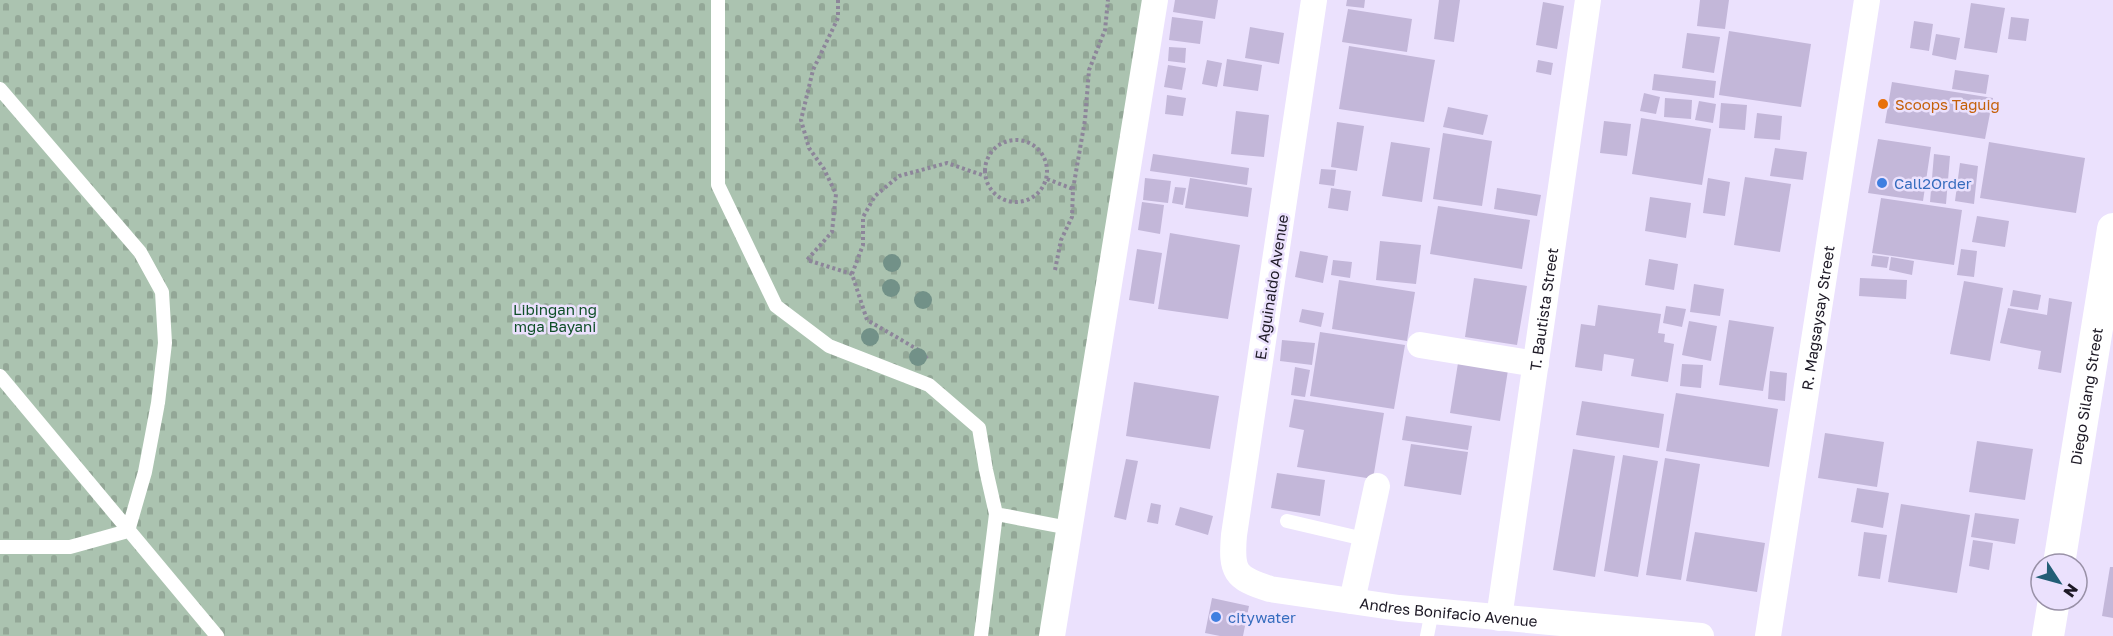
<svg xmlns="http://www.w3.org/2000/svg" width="2113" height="636" viewBox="0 0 2113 636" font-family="'Golos Text',sans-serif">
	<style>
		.cemetery { fill: url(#cemetery-stones) }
		.building { fill: #c3b7d9 }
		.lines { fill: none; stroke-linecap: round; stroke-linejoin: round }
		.path { stroke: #8d859a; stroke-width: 4; stroke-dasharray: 3 3; stroke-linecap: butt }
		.service { stroke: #fff; stroke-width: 14 }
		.minor { stroke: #fff; stroke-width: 26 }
		.tertiary { stroke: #fff; stroke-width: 32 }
		.tree { fill: #729188 }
		.food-dot { fill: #e8710a; stroke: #ebe1fd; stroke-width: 2 }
		.shop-dot { fill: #3f7fe0; stroke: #ebe1fd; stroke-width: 2 }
		.labels { text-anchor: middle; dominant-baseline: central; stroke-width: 5; stroke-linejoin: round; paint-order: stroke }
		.food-label { font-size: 15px; fill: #c56008; stroke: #ebe1fd; text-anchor: start }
		.shop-label { font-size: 15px; fill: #366cbe; stroke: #ebe1fd; text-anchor: start }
		.street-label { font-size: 15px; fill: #1d1925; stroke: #ebe1fd }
		.park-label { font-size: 15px; fill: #0f4f28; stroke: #ebe1fd }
	</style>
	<defs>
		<pattern id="cemetery-stones" width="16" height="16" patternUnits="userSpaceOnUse" patternTransform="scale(1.5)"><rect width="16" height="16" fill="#abc3b0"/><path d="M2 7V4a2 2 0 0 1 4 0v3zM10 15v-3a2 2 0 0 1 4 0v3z" fill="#93a797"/></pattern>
	</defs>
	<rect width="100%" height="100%" fill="#ebe1fd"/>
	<path class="cemetery" d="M0 0H1161L1058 636H0Z"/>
	<path class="building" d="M1175 0H1218L1215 19 1173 12Z
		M1347 0H1365L1364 8 1346 6Z
		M1439 0H1460L1454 42 1434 39Z
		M1700 0H1729L1725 29 1697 26Z
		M1543 2 1564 6 1557 49 1536 45Z
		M1971 3 2005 8 1997 53 1964 48Z
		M1348 9 1412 19 1407 52 1342 42Z
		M1172 17 1203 21 1200 44 1169 40Z
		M2011 17 2029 19 2026 41 2008 39Z
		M1914 21 1933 24 1929 51 1910 48Z
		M1250 27 1284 33 1279 64 1245 58Z
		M1729 31 1811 44 1801 107 1719 95Z
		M1687 33 1720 37 1714 73 1682 68Z
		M1936 34 1960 38 1956 60 1932 55Z
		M1349 46 1435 60 1424 122 1339 109Z
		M1169 47 1186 48 1185 63 1168 61Z
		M1227 59 1262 65 1258 91 1223 86Z
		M1207 60 1222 63 1217 87 1202 84Z
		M1538 60 1553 63 1551 75 1536 72Z
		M1168 65 1186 68 1182 90 1164 87Z
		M1955 70 1989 75 1986 94 1952 89Z
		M1654 74 1716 81 1714 98 1652 90Z
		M1892 82 1993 98 1985 139 1885 123Z
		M1644 93 1660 97 1656 114 1640 111Z
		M1167 95 1186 98 1183 116 1165 114Z
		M1665 98 1692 100 1691 119 1664 117Z
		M1699 101 1716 104 1713 123 1695 120Z
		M1721 103 1747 105 1745 130 1719 128Z
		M1448 107 1488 115 1483 135 1443 127Z
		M1236 111 1269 115 1264 157 1231 154Z
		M1757 113 1782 116 1780 140 1754 138Z
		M1641 118 1711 129 1702 185 1632 174Z
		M1604 121 1631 124 1627 156 1600 153Z
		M1337 122 1364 126 1357 171 1331 167Z
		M1443 133 1492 141 1482 206 1433 199Z
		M1878 139 1931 147 1923 201 1868 193Z
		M1391 142 1430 148 1422 202 1382 196Z
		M1989 142 2085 158 2076 213 1980 198Z
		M1775 148 1807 152 1803 180 1770 176Z
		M1153 154 1249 168 1247 185 1150 171Z
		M1934 154 1950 156 1946 204 1930 202Z
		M1960 163 1978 166 1974 204 1955 201Z
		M1321 169 1336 170 1334 186 1319 184Z
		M1745 177 1791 184 1780 252 1734 245Z
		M1145 178 1171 181 1168 203 1143 200Z
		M1190 178 1252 188 1248 217 1185 208Z
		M1708 178 1730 182 1725 216 1703 213Z
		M1175 187 1186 188 1183 205 1172 203Z
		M1331 188 1351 191 1348 211 1328 208Z
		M1497 188 1541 195 1537 216 1494 209Z
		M1650 197 1691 203 1686 238 1645 231Z
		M1881 198 1962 210 1954 265 1872 253Z
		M1142 202 1164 205 1160 234 1138 230Z
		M1438 206 1530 220 1522 269 1430 254Z
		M1977 216 2009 221 2005 247 1972 242Z
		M1170 233 1240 245 1228 319 1158 309Z
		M1380 241 1421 245 1416 284 1376 280Z
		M1137 249 1162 253 1154 304 1129 300Z
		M1961 249 1977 251 1974 277 1957 275Z
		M1300 251 1328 256 1323 283 1295 277Z
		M1873 255 1889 257 1887 268 1871 266Z
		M1891 257 1914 261 1912 275 1889 270Z
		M1649 259 1678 264 1674 290 1645 285Z
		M1333 260 1352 262 1350 278 1331 275Z
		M1474 278 1527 286 1517 345 1465 337Z
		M1860 278 1907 280 1906 299 1859 296Z
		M1339 280 1415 292 1407 341 1332 329Z
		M1964 281 2003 288 1990 361 1950 354Z
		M1694 284 1724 289 1720 316 1690 312Z
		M2013 290 2041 295 2038 310 2010 306Z
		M2049 298 2072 302 2061 373 2038 369 2041 351 2000 343 2008 308 2047 315Z
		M1598 305 1661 314 1658 333 1665 334 1664 342 1674 344 1668 382 1631 376 1634 359 1604 354 1602 371 1575 367 1581 324 1595 326Z
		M1666 306 1686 309 1682 327 1663 323Z
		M1302 309 1324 313 1321 327 1299 322Z
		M1729 320 1774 327 1763 391 1719 385Z
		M1689 321 1717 326 1711 361 1682 355Z
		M1320 332 1405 345 1394 409 1310 396Z
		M1282 340 1315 343 1312 365 1280 361Z
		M1458 363 1508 370 1500 421 1450 413Z
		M1682 364 1703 365 1701 388 1680 386Z
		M1295 367 1310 370 1305 397 1291 395Z
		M1770 371 1787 373 1785 401 1768 399Z
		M1134 382 1219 396 1210 449 1126 436Z
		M1676 393 1778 409 1769 467 1666 451Z
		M1294 399 1384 413 1373 479 1297 467 1304 430 1289 427Z
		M1582 401 1664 414 1659 448 1576 435Z
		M1406 416 1472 426 1468 450 1402 440Z
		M1825 433 1884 442 1877 487 1818 478Z
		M1977 441 2033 449 2025 500 1969 492Z
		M1411 444 1468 452 1461 495 1404 486Z
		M1573 449 1615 456 1595 577 1553 570Z
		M1623 455 1658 461 1638 577 1604 571Z
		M1665 458 1700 464 1681 580 1646 575Z
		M1126 459 1138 461 1126 520 1114 517Z
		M1277 473 1325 480 1320 516 1271 508Z
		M1857 488 1889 493 1883 528 1851 522Z
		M1151 503 1161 505 1158 524 1147 522Z
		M1901 504 1970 515 1957 593 1888 582Z
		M1180 507 1213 516 1208 535 1175 525Z
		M1975 513 2019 519 2015 544 1971 537Z
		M1695 532 1765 543 1757 592 1686 581Z
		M1864 532 1887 535 1880 579 1858 576Z
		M1973 540 1993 543 1989 570 1969 566Z
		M2110 567H2113V618L2102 616Z
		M1212 598 1249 606 1243 636H1220L1205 633Z"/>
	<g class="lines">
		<path class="path" d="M838 0V18L813 70 801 120 809 148 824 169 836 194 832 232 807 260 852 274 867 320 922 352 928 360
			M985 171a31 31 0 1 1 62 0a31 31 0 1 1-62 0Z
			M1047 179 1073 189
			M1055 270 1061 240 1072 217 1073 189 1085 120 1089 70 1105 30 1108 0
			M852 274 863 245V217L875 196 899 176 947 163 985 176"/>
		<path class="service" d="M718 0V185L776 306 829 346 929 385 979 428 986 470 996 514
			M0 89 140 252 162 292 165 343 158 403 145 472 128 531 70 547H0
			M0 376 217 636
			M1287 521 1364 539
			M981 636 996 514 1069 528
			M1427 636 1432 611"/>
		<g class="minor">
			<path id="s1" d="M1314 0 1234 535C1231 571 1234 578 1270 589L1399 608 1701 636"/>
			<path d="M1420 345 1536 364"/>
			<path d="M1352 601 1377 486"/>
			<path id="s2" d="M1499 618 1588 0"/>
			<path d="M1052 636 1155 0"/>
			<path id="s3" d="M1768 636 1867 0"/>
		</g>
		<g class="tertiary">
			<path id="s4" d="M2059 564 2113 229"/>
			<path d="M2048 636 2054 600"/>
		</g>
	</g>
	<g class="tree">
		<circle cx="892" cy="263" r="9"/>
		<circle cx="891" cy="288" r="9"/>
		<circle cx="923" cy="300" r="9"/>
		<circle cx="870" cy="337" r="9"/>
		<circle cx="918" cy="357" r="9"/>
	</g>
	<circle class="food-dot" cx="1883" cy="104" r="6"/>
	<g class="shop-dot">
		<circle cx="1882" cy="183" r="6"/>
		<circle cx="1216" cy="617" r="6"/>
	</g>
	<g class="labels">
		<g class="food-label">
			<text x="1895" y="104">Scoops Taguig</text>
		</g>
		<g class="shop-label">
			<text x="1894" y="183">Call2Order</text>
			<text x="1228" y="617">citywater</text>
		</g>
		<g class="street-label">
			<text transform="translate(1271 287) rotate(-81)">E. Aguinaldo Avenue</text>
			<text stroke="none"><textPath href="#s2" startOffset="312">T. Bautista Street</textPath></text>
			<text stroke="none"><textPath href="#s3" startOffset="322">R. Magsaysay Street</textPath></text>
			<text stroke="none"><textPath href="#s4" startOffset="170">Diego Silang Street</textPath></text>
			<text stroke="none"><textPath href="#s1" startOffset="796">Andres Bonifacio Avenue</textPath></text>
		</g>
		<g class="park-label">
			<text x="555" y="309">Libingan ng<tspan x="555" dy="17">mga Bayani</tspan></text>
		</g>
	</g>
	<g transform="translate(2059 582) rotate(126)"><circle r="28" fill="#ebe1fd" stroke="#9991a7" stroke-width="1.5"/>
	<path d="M0-4.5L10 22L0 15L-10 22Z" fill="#225e76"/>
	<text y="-9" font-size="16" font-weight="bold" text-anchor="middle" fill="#1d1925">N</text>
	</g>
</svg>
